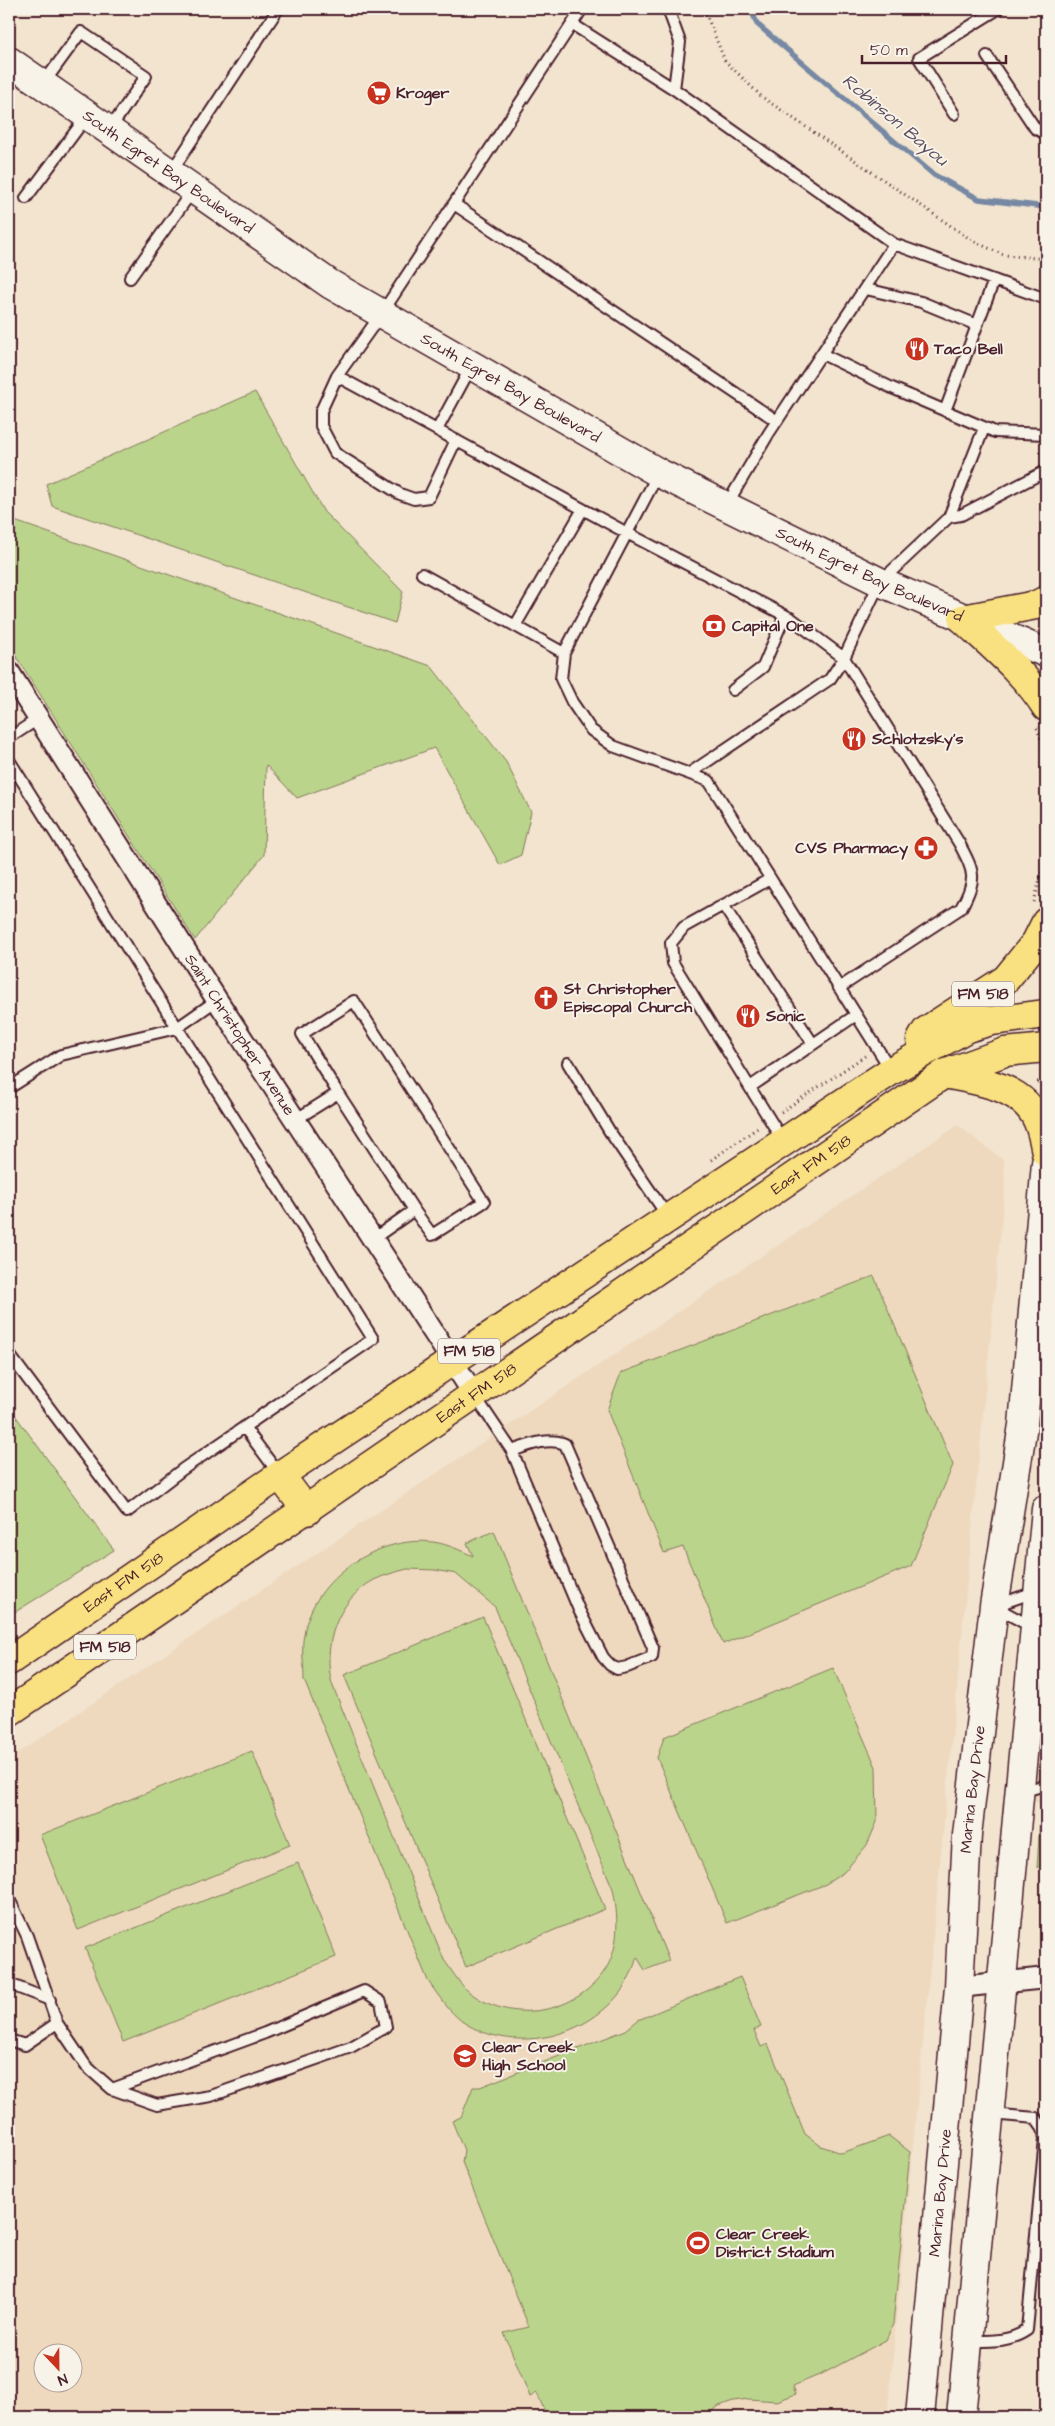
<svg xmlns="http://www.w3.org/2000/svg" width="1055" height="2426" viewBox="0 0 1055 2426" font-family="'Architects Daughter',sans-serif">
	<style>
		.built { fill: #eed9be; fill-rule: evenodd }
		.green { fill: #bbd48b; stroke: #827a5b; fill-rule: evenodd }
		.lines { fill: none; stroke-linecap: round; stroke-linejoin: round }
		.stream { stroke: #7688a3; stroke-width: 5.5 }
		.service-casing { stroke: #4a1f2b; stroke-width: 14 }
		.minor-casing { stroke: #4a1f2b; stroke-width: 24 }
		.secondary-casing { stroke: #4a1f2b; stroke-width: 31 }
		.primary-casing { stroke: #4a1f2b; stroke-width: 31 }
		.path { stroke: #4a1f2b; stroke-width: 3; stroke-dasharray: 1 4; stroke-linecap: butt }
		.service { stroke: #f7f3e8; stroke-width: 10 }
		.minor { stroke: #f7f3e8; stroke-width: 20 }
		.secondary { stroke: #f7f3e8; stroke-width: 28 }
		.primary { stroke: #f9e181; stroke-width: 28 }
		.labels { text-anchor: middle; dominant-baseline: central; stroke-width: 4; stroke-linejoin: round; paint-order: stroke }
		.shield { fill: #f7f3e8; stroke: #7e5f64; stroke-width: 1 }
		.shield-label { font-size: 15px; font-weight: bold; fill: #4a1f2b }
		.poi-label { font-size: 16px; font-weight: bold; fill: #4a1f2b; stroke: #f7f3e8; text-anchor: start }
		.street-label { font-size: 16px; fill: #4a1f2b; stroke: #f7f3e8 }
		.water-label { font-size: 18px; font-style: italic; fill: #5c4b5d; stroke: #f7f3e8 }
	</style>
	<rect width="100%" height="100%" fill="#f2e4cf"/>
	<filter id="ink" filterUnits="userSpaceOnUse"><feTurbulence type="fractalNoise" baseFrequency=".02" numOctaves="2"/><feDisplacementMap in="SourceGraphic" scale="10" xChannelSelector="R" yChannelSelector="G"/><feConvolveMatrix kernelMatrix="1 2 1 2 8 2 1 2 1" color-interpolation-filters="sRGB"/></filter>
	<g filter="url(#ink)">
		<path class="built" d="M958 1125 1004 1161 1005 1185 887 2417H9V1759ZM42 2354H72V2384H42Z
			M1046 1649V1802L1041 1803 1032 1802Z"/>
		<path class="green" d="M255 392 324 512 403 592 395 623 52 506 46 484Z
			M9 519 431 666 506 762 531 812 521 855 500 865 434 748 297 798 266 765 264 855 195 940 9 645Z
			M874 1276 953 1465 911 1566 723 1644 683 1547 664 1553 607 1410 621 1373Z
			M9 1407 114 1550 12 1614 9 1613Z
			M494 1531 669 1961 645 1970 637 1957C633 1970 627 1984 619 1994 583 2039 512 2054 463 2022 449 2012 438 1995 428 1981L304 1680C304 1666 301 1648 304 1634 313 1578 378 1535 433 1542 447 1544 460 1550 473 1556L467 1543ZM407 1569 435 1570 456 1574 495 1607 613 1889C618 1914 620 1944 607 1967 578 2015 509 2026 467 1990 458 1982 451 1969 444 1960L332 1684C322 1645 337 1600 374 1580 384 1575 396 1572 407 1569Z
			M483 1617 605 1909 466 1967 344 1675Z
			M833 1668 876 1767 877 1822 867 1845 844 1872 826 1884 727 1923 657 1758 664 1737Z
			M252 1751 290 1845 78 1930 40 1835Z
			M1046 1802V1861L1037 1868 1041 1803Z
			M298 1863 336 1957 123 2042 85 1948Z
			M740 1977 761 2027 754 2030 761 2047 768 2044 805 2134 821 2146 842 2153 889 2136 910 2152 893 2324 886 2340 824 2373 793 2386 796 2394 777 2401 749 2399 733 2401 719 2406 703 2417H547L537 2393 530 2397 504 2333 529 2327 462 2162 464 2150 452 2121 461 2117 473 2087H480L626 2030 638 2020Z"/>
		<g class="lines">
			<path class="stream" d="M751 9 757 24 934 175 979 199 1046 207"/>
			<defs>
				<path id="service" d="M668 9 680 42 674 89 894 244
					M572 24 674 89
					M987 56 1035 128 1046 134
					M43 84 81 32 146 76 110 129
					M954 114 919 58 998 9
					M171 172 278 9
					M26 198 87 116
					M454 204 777 421
					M130 278 193 190
					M866 289 921 302 977 325
					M822 354 892 388 995 432 1046 434
					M337 376 627 533 792 619 844 658 959 843C974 872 978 878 961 908L839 988
					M945 411 994 280
					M437 430 471 367
					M456 440 429 497 414 499 400 494 335 453 321 426V411L337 376 382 313 582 9
					M658 474 564 653 561 679 572 702 591 730 613 746 709 781 891 1070
					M726 506 769 433 894 244 1046 299
					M949 517 961 515 1046 471
					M422 574 564 653
					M515 626 583 509
					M733 690 763 667 785 615
					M9 738 38 719
					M9 760 373 1339 183 1469 127 1512 9 1354
					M690 773 830 679 844 658 880 582 949 517 984 428
					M770 879 684 927 671 943 673 963 783 1141
					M723 905 813 1044
					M568 1063 610 1132 668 1217
					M750 1087 856 1015
					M9 1088 61 1055 177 1028 217 1000
					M338 1093 414 1210
					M295 1120 338 1093 302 1034 354 1001 484 1202 432 1235 414 1210 373 1239
					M475 1396 512 1451 579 1610 603 1657 610 1665 617 1669 627 1667 652 1657 653 1648 565 1444C548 1437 529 1445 512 1451
					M244 1427 279 1474
					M997 1605 1035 1592
					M997 1608 1032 1627
					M1020 1792 1046 1785
					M9 1902 11 1903 27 1936 57 2023 25 2045 9 2040
					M9 1984 50 2000
					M57 2023 86 2066 112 2089 157 2105 211 2096 351 2047 386 2027 381 2002 364 1991 265 2033 112 2089
					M970 2341C990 2341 1010 2342 1027 2330L1045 2139 1043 2128 1036 2118 991 2114"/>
				<g id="minor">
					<path id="s1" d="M9 672 217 1000 475 1396"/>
					<path d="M959 1987 1046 1978"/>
				</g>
				<g id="secondary">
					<path id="s2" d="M9 61 330 284 659 473 880 582 1046 653"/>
					<path id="s3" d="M920 2417 959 1987 967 1835 994 1606 1023 1425 1046 1163"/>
					<path d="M961 2417 1046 1509"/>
				</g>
				<g id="primary">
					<path d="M963 619C992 646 1025 673 1046 707"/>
					<path d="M963 619 1036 605 1046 600"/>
					<path d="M921 1040 926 1031 1006 979 1036 942 1046 922"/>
					<path d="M944 1074C977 1080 1024 1086 1038 1122 1042 1131 1044 1142 1046 1152"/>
					<path d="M280 1475 307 1511"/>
					<path id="s4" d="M9 1661 280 1475 891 1071 967 1028 991 1021 1046 1014"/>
					<path id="s5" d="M9 1712 944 1074 1005 1052 1046 1048"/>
				</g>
			</defs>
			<use href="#service" class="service-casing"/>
			<use href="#minor" class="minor-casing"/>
			<use href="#secondary" class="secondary-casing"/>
			<use href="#primary" class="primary-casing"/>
			<path class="path" d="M704 9 725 61 762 97 973 241 1004 255 1046 259
				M1037 728 1046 754
				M1034 902 1044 864 1046 837
				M1037 1082H1046
				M781 1112 865 1056
				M711 1160 759 1127"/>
			<use href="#service" class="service"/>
			<use href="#minor" class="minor"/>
			<use href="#secondary" class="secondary"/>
			<use href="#primary" class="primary"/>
		</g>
	</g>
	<defs>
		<symbol id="supermarket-disc" viewBox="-11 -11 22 22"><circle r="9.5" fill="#c8321e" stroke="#f7f3e8"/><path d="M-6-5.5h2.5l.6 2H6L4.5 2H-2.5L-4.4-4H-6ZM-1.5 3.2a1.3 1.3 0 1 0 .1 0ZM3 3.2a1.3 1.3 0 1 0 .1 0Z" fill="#fff"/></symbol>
		<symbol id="restaurant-disc" viewBox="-11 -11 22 22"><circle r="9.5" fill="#c8321e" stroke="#f7f3e8"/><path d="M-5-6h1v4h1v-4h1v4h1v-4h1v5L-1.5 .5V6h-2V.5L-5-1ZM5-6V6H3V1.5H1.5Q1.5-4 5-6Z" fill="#fff"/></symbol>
		<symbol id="bank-disc" viewBox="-11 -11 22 22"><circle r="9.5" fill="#c8321e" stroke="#f7f3e8"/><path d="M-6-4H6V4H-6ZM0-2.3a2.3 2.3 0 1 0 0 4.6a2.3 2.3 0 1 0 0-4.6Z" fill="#fff"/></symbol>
		<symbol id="pharmacy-disc" viewBox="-11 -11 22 22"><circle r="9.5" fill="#c8321e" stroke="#f7f3e8"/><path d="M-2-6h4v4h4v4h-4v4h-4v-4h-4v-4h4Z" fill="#fff"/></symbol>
		<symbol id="church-disc" viewBox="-11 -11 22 22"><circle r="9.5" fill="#c8321e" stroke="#f7f3e8"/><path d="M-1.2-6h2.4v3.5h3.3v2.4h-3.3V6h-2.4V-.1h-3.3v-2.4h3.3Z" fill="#fff"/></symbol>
		<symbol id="school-disc" viewBox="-11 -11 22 22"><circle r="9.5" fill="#c8321e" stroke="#f7f3e8"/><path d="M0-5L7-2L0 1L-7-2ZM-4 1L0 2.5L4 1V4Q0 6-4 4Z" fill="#fff"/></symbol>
		<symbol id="stadium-disc" viewBox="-11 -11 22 22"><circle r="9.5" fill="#c8321e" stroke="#f7f3e8"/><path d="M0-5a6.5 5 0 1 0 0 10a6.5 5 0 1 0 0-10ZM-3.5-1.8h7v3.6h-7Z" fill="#fff"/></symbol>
	</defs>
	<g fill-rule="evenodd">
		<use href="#supermarket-disc" x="365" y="79" width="28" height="28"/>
		<use href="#restaurant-disc" x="903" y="335" width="28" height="28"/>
		<use href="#bank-disc" x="700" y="612" width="28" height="28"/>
		<use href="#restaurant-disc" x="840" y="725" width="28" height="28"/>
		<use href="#pharmacy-disc" x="912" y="834" width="28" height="28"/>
		<use href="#church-disc" x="532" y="984" width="28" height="28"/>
		<use href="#restaurant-disc" x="734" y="1002" width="28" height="28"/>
		<use href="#school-disc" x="451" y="2042" width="28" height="28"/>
		<use href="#stadium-disc" x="684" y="2229" width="28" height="28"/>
	</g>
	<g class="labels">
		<g class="shield">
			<rect x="952" y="981.5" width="62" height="25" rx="4"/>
			<rect x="438" y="1338.5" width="62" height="25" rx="4"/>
			<rect x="74" y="1634.5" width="62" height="25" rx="4"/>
		</g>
		<g class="shield-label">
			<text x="983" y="994">FM 518</text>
			<text x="469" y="1351">FM 518</text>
			<text x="105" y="1647">FM 518</text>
		</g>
		<g class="poi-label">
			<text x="396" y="93">Kroger</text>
			<text x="934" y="349">Taco Bell</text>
			<text x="732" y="626">Capital One</text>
			<text x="872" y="739">Schlotzsky's</text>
			<text x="908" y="848" text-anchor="end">CVS Pharmacy</text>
			<text x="564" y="989">St Christopher<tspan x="564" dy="18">Episcopal Church</tspan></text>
			<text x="766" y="1016">Sonic</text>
			<text x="482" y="2047">Clear Creek<tspan x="482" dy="18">High School</tspan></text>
			<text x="716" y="2234">Clear Creek<tspan x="716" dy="18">District Stadium</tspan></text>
		</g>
		<g class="street-label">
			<text stroke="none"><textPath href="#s2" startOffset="194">South Egret Bay Boulevard</textPath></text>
			<text stroke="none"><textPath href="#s2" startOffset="599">South Egret Bay Boulevard</textPath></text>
			<text stroke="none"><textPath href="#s2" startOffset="1004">South Egret Bay Boulevard</textPath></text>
			<text stroke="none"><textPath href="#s1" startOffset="430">Saint Christopher Avenue</textPath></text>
			<text stroke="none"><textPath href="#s5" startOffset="971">East FM 518</textPath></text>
			<text stroke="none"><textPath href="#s5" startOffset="566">East FM 518</textPath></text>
			<text stroke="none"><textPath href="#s4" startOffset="139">East FM 518</textPath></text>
			<text stroke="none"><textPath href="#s3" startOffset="630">Marina Bay Drive</textPath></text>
			<text stroke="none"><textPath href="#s3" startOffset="225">Marina Bay Drive</textPath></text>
		</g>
		<g class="water-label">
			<text transform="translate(895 120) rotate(40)">Robinson Bayou</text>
		</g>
	</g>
	<rect width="1055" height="2426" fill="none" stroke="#f7f3e8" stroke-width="30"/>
	<rect x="15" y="15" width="1025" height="2396" fill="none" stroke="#4a1f2b" stroke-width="2" filter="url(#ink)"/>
	<g transform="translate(58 2368) rotate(158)"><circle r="24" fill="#f7f3e8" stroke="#b29e9c"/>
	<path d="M0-4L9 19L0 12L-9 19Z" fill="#c8321e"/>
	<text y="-8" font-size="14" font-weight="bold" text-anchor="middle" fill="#4a1f2b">N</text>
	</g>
	<path d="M862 55v8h144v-8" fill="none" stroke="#4a1f2b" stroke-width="2.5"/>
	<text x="870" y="55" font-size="15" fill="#4a1f2b" stroke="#f7f3e8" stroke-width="4" paint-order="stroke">50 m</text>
</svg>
